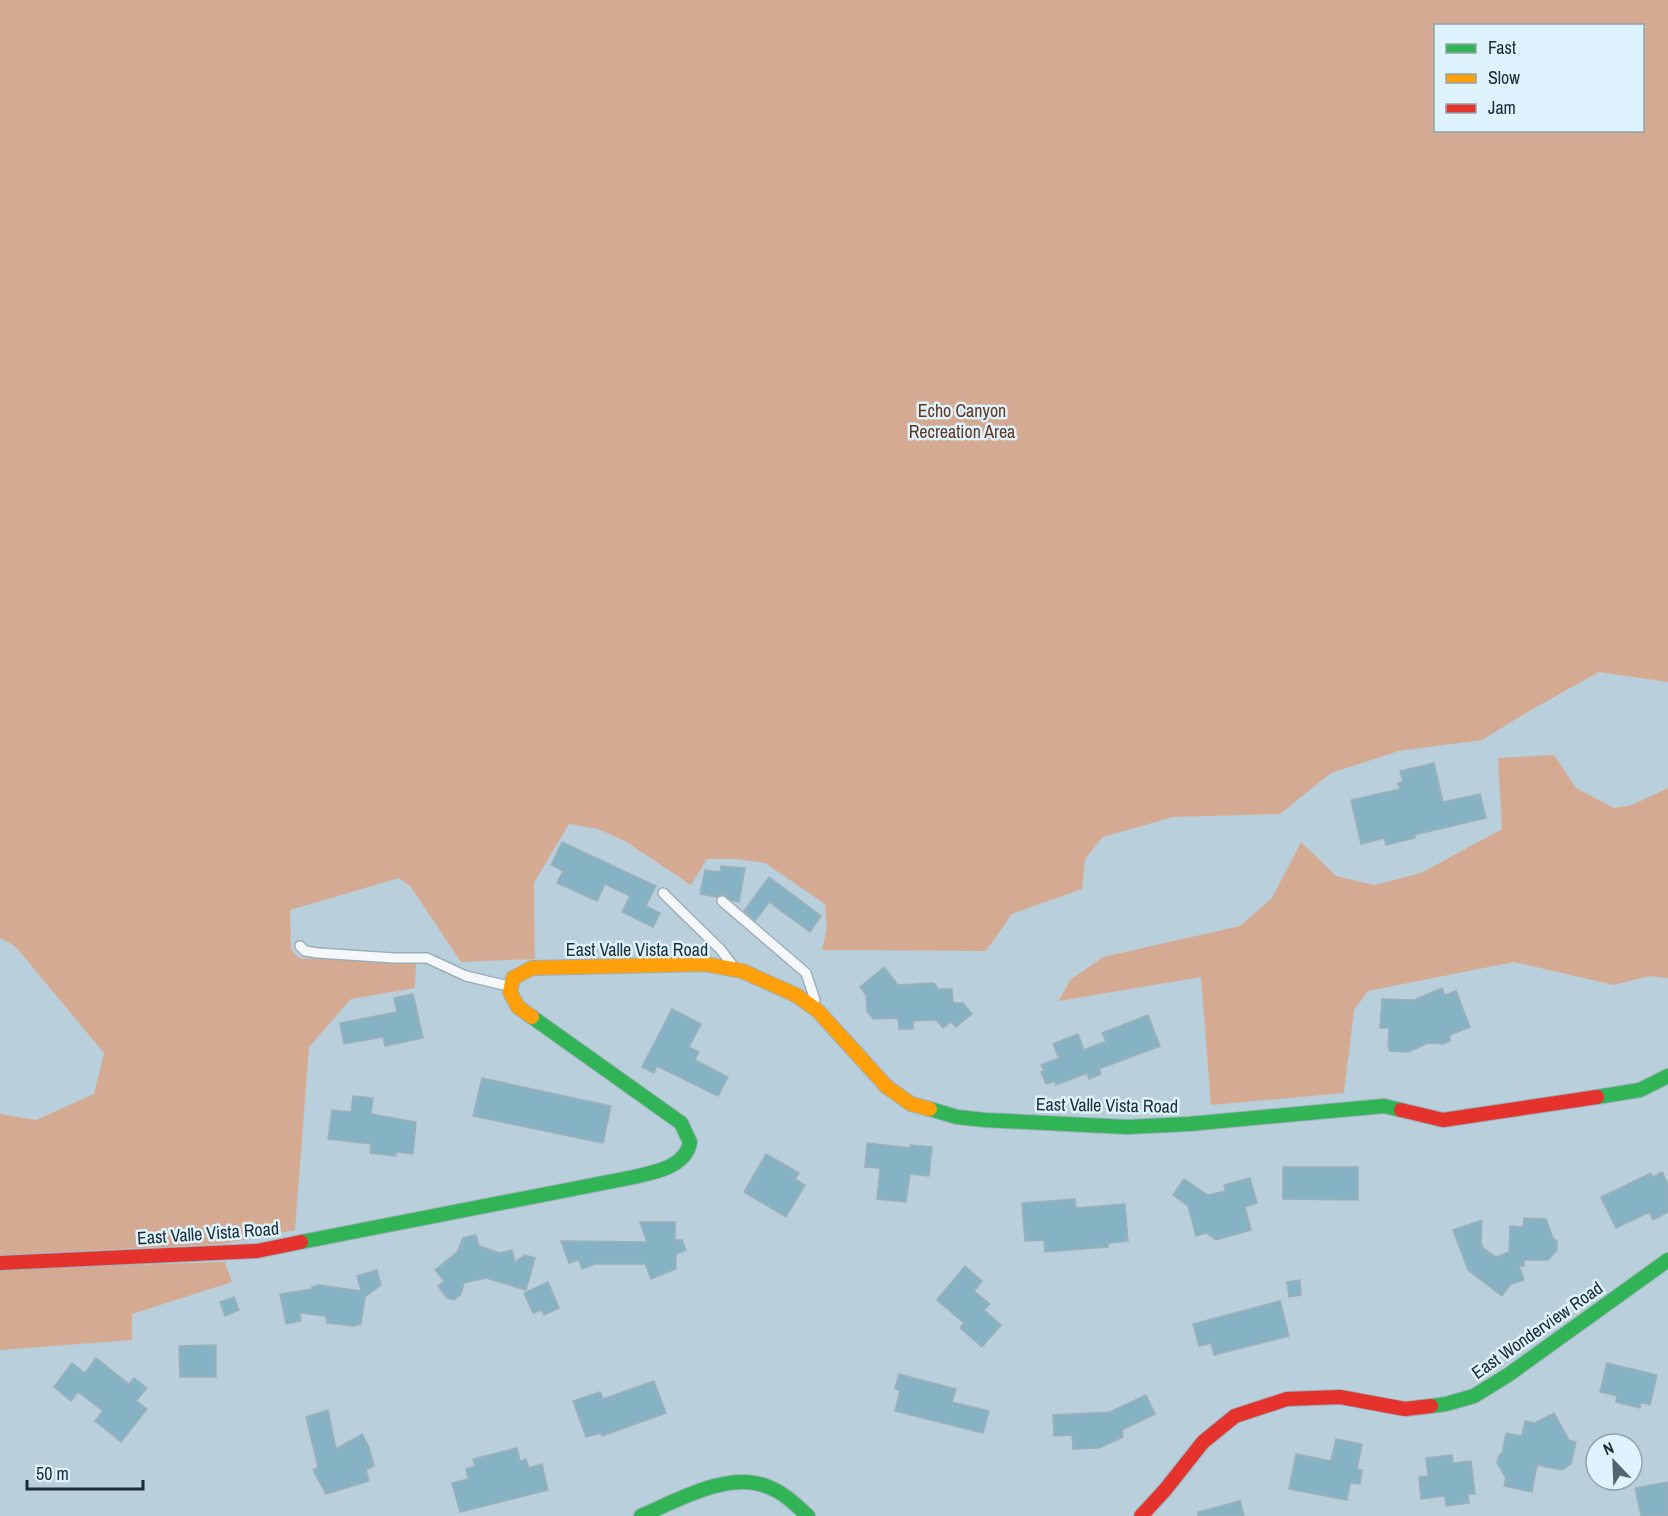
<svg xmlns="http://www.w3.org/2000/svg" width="1668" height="1516" viewBox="0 0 1668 1516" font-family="'Archivo Narrow',sans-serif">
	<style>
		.green { fill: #d4ab92; fill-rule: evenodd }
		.building { fill: #86b3c3; stroke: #9dafb8; stroke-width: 1.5 }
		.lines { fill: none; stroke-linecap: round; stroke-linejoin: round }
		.lane-casing { stroke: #9caeb8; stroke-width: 12 }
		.fast-casing { stroke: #9caeb8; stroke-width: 16 }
		.slow-casing { stroke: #9caeb8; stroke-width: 16 }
		.jam-casing { stroke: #9caeb8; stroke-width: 16 }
		.lane { stroke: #f4f8fa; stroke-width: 9 }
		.fast { stroke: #30b455; stroke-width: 14 }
		.slow { stroke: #ff9f0a; stroke-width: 14 }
		.jam { stroke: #e5322d; stroke-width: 14 }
		.labels { text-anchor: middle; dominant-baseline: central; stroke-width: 5; stroke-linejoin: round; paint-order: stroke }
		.park-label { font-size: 18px; fill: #62371f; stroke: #def3fd }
		.street-label { font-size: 18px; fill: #1c2d35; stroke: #def3fd }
	</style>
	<rect width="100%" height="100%" fill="#b9d0dc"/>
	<path class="green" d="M0 0H1668V682L1599 672 1531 710 1482 740 1399 751 1331 773 1280 814 1173 817 1103 837 1085 859 1082 889 1012 914 986 951 822 950 827 927 825 904 765 863 736 859H707L691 885 625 841 598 829 569 824 534 883 535 959 461 962 411 887 399 878 290 910 291 949 299 958 416 963 415 988 351 999 309 1047 295 1230 222 1244 0 1255V1114L36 1120 94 1094 104 1053 15 946 0 938ZM1436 26H1642V130H1436Z
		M1554 755 1576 788 1614 808 1632 805 1668 788V978L1649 976 1614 985 1514 962 1368 991 1354 1010 1344 1093 1211 1105 1201 977 1059 1001 1070 980 1103 957 1240 926 1272 898 1301 842 1336 876 1374 885 1421 873 1502 829 1498 758Z
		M225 1262 232 1282 132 1314V1340L0 1350V1269Z"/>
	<path class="building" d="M1434 763 1443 802 1480 794 1486 818 1414 835 1415 838 1386 845 1384 838 1361 844 1351 800 1400 789 1398 783 1403 782 1400 771Z
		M562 842 656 886 646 906 660 913 653 927 622 912 630 896 605 884 597 901 557 883 563 871 551 865Z
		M721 866 745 868 739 902 731 900 723 894 716 897 700 894 705 870 720 872Z
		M769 877 821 916 810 932 769 902 755 921 744 911Z
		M884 967 898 985 934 983 938 989H952L953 1003H963L972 1014 956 1027 951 1022 943 1028 936 1020 913 1021V1029H899L898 1018 873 1019 867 1011 866 995 860 987Z
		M1442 988 1445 995 1456 991 1470 1027 1450 1035V1041L1443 1044 1428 1043 1408 1052 1390 1051 1388 1046 1389 1028H1380L1382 999 1414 1000Z
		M413 994 423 1038 385 1046 383 1037 344 1044 340 1023 397 1012 394 998Z
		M672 1009 701 1024 689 1047 699 1052 695 1060 728 1077 718 1096 657 1066 654 1073 642 1067Z
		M1148 1015 1160 1046 1099 1069 1101 1074 1089 1079 1087 1073 1056 1085 1054 1081 1046 1084 1041 1072 1044 1071 1041 1065 1059 1058 1053 1044 1078 1034 1084 1050 1106 1041 1102 1033Z
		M482 1078 611 1106 603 1143 473 1116Z
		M353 1096 373 1098 371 1114 416 1122 413 1154 396 1152V1156L370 1153 371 1144 328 1139 332 1110 351 1112Z
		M867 1143 910 1148V1145L932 1147 929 1176 910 1174 906 1202 877 1199 880 1168 865 1167Z
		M766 1154 799 1173 795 1179 805 1185 786 1217 744 1192Z
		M1283 1167H1358V1200L1283 1199Z
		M1662 1172 1668 1184V1212L1653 1220 1649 1212 1616 1228 1601 1197 1651 1173 1653 1177Z
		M1250 1178 1257 1203 1245 1207 1251 1230 1216 1240 1206 1233 1196 1236 1188 1206 1173 1195 1184 1179 1208 1195 1225 1191 1224 1185Z
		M1075 1199 1076 1208 1125 1204 1128 1241 1108 1243V1247L1045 1252 1044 1240 1025 1241 1022 1203Z
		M1524 1218 1546 1219 1553 1238 1557 1241V1250L1548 1260H1524V1266H1519L1524 1280 1511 1284 1502 1296 1468 1270 1453 1230 1482 1220 1481 1242 1483 1248 1496 1257 1509 1252 1510 1226 1523 1227Z
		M640 1222H675V1240H682L686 1250 676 1254V1269L651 1279 645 1264H595L582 1269 579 1260 569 1263 561 1241 647 1242Z
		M476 1235 479 1246 500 1253 512 1250 515 1262 525 1255 535 1258 526 1290 486 1278 464 1283 461 1294 454 1300 447 1298 438 1286 444 1281 435 1270 457 1252 463 1238Z
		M965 1266 982 1281 974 1291 990 1304 984 1310 1001 1325 982 1347 960 1328 964 1323 937 1300Z
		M377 1270 381 1285 365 1297 361 1324 354 1326 327 1323 326 1316 300 1313 301 1321 286 1324 280 1294 312 1289V1287L319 1285 361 1291 357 1276Z
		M1300 1280 1301 1295 1289 1297 1287 1282Z
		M548 1282 559 1308 544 1315 542 1310 533 1313 524 1293Z
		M234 1297 239 1310 225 1316 220 1302Z
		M1280 1301 1289 1336 1214 1355 1211 1343 1199 1346 1193 1324Z
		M216 1345V1377H180L179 1346Z
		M96 1358 129 1384 134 1378 147 1388 136 1401 147 1409 121 1442 95 1421 103 1411 78 1392 71 1401 54 1387 72 1363 85 1373Z
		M1607 1363 1657 1375 1650 1405 1641 1402 1640 1408 1616 1402 1617 1396 1600 1392Z
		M899 1374 956 1389 952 1402 989 1411 983 1433 895 1411 900 1390 895 1389Z
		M654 1381 666 1413 602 1436 601 1433 586 1437 573 1401 600 1392 603 1399Z
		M1146 1395 1155 1414 1122 1430 1123 1437 1099 1448 1073 1449 1072 1435 1054 1436 1053 1415 1110 1412Z
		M328 1410 336 1449 362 1434 369 1447 374 1466 366 1470 369 1481 326 1494 313 1470 318 1467 306 1417Z
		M1554 1413 1569 1440 1576 1442 1571 1464 1562 1470 1537 1465 1532 1492 1504 1486 1506 1478 1497 1463 1499 1455 1502 1453 1506 1433 1522 1436 1525 1421 1535 1423Z
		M1336 1439 1362 1444 1357 1469 1362 1470 1360 1484 1350 1483 1347 1500 1289 1489 1296 1454 1331 1461Z
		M517 1448 520 1461 526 1459 529 1468 542 1464 548 1490 460 1512 452 1483 468 1479 466 1469 475 1466 473 1459Z
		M1452 1455 1453 1463 1471 1461 1475 1494H1468L1469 1503 1446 1506 1445 1496 1421 1499 1419 1477 1428 1476 1426 1458Z
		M1668 1482V1516H1641L1635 1488Z
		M1240 1501 1244 1516H1198V1512Z"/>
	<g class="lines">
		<defs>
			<path id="lane" d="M663 893 720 949 731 963
				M722 901 806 973 815 1000
				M300 946 305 951 318 953 394 958H427L466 976 508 986"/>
			<path id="fast" d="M1597 1097 1640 1090 1668 1076
				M930 1109 957 1117 985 1120 1127 1127 1189 1124 1384 1106 1401 1110
				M301 1242 634 1177C655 1172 686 1167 690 1142L681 1123 532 1017
				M1431 1406 1446 1404 1474 1396 1508 1375 1668 1260
				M641 1516C676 1501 728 1471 766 1486 783 1492 795 1504 808 1516"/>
			<path id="slow" d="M532 1017 518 1007 510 992 513 978 532 968 705 964 742 971 796 995 818 1011 887 1087 911 1104 930 1109"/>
			<path id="jam" d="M1401 1110 1443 1120 1597 1097
				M0 1263 257 1251 301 1242
				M1141 1516 1165 1490 1203 1442 1235 1416 1287 1399 1340 1397 1405 1409 1431 1406"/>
		</defs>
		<use href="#lane" class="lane-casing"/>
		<use href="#fast" class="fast-casing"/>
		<use href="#slow" class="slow-casing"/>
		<use href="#jam" class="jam-casing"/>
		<use href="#lane" class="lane"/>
		<use href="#fast" class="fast"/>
		<use href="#slow" class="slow"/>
		<use href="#jam" class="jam"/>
	</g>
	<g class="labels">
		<g class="park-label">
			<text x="962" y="410">Echo Canyon<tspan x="962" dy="21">Recreation Area</tspan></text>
		</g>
		<g class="street-label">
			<text x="637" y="949">East Valle Vista Road</text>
			<text transform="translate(1107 1105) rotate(1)">East Valle Vista Road</text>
			<text transform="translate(208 1233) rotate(-4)">East Valle Vista Road</text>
			<text transform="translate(1537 1330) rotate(-35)">East Wonderview Road</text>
		</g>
	</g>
	<rect x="1434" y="24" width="210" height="108" fill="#def3fd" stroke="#90a4ad" stroke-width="1.5"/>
	<rect x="1446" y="44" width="30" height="9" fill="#30b455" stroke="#90a4ad" stroke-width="1.5"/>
	<text x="1488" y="54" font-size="18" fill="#1c2d35">Fast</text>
	<rect x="1446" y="74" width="30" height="9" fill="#ff9f0a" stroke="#90a4ad" stroke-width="1.5"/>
	<text x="1488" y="84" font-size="18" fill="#1c2d35">Slow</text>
	<rect x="1446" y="104" width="30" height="9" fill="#e5322d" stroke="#90a4ad" stroke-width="1.5"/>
	<text x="1488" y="114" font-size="18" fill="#1c2d35">Jam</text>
	<g transform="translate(1614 1462) rotate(337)"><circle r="28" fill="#def3fd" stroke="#90a4ad" stroke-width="1.5"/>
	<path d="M0-4.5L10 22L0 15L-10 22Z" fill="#53666f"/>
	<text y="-9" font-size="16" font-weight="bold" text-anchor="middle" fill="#1c2d35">N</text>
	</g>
	<path d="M27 1480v9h116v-9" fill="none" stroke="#1c2d35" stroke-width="3"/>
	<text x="36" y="1480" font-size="18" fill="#1c2d35" stroke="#def3fd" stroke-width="4.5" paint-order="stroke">50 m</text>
</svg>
